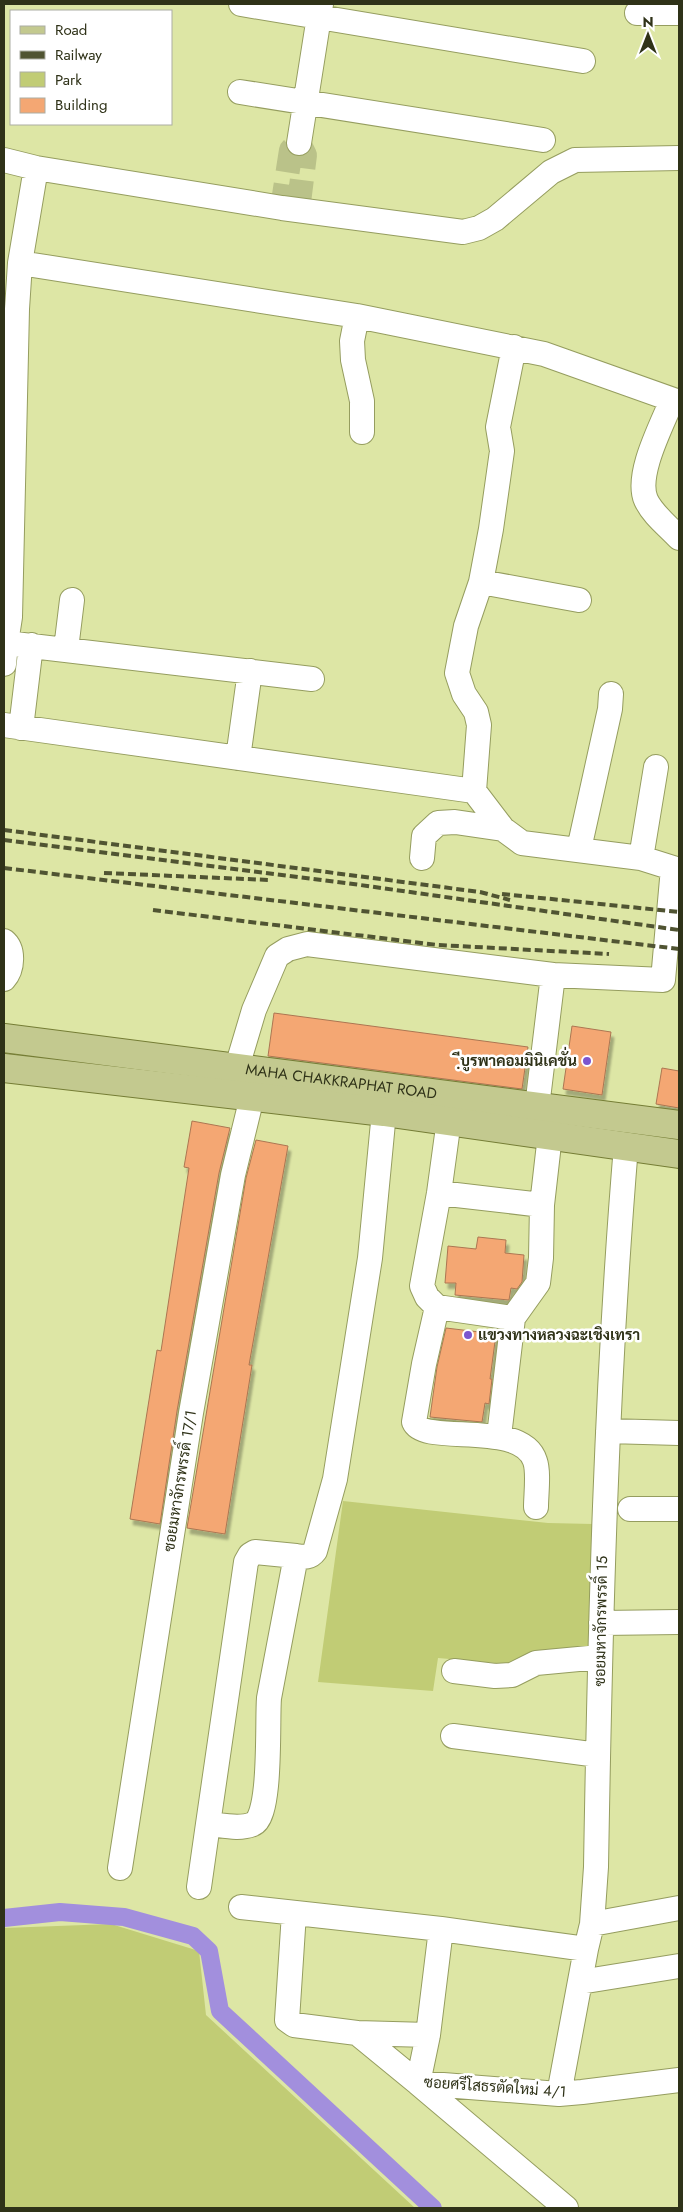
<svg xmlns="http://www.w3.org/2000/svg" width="683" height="2212" viewBox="0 0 683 2212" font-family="Jost,Sarabun,sans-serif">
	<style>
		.green { fill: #c1cc75 }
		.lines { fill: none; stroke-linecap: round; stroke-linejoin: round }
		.canal { stroke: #a28fdd; stroke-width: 18 }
		.building { fill: #f4a773; stroke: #ac7652; filter: url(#shadow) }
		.minor-tunnel { stroke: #bac289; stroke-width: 24; stroke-dasharray: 24 12; stroke-linecap: butt }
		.minor-casing { stroke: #959d5f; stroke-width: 26 }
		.major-casing { stroke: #757d35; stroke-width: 30 }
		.minor { stroke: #fff; stroke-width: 24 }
		.major { stroke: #c3c98f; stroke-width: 28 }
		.rail { stroke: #505432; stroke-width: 4; stroke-dasharray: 8 4; stroke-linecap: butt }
		.poi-dot { fill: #7c55cf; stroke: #fff; stroke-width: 2 }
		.labels { text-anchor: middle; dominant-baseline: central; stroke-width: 5; stroke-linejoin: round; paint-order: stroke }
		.poi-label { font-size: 15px; font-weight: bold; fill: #2f3218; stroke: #fff; text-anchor: end }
		.street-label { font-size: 15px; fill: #2f3218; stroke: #fff }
	</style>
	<defs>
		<filter id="shadow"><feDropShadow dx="3" dy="5.5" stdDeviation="1" flood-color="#0004"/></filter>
	</defs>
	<rect width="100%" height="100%" fill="#dde6a5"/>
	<path class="green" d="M343 1501 548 1523 593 1524 588 1671 438 1658 433 1691 318 1682Z
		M111 1924 199 1951 206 2015 415 2208H4V1928Z"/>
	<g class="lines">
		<path class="canal" d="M4 1918 60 1912 124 1917 193 1936 209 1951 220 2011 433 2208"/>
	</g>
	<path class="building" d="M274 1013 528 1047 522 1089 268 1056Z
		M572 1026 611 1032 602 1095 563 1089Z
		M662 1068 679 1071V1108L656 1104Z
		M192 1121 230 1128 219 1173 177 1411 160 1524 130 1519 157 1350 161 1351 189 1168 184 1167Z
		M256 1140 288 1146 249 1365H252L225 1534 187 1528 246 1178Z
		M478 1237 506 1240 505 1253 524 1255 522 1282 517 1289 511 1288 509 1300 455 1295 456 1283H445L448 1246 476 1249Z
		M446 1328 496 1334 490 1379H492L489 1404 485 1403 482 1422 430 1417 437 1367Z"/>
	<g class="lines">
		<path class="minor-tunnel" d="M282 208 291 150 299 143 305 155 298 210"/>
		<defs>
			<path id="minor" d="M241 4 583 61
				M637 13H679
				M240 92 543 140
				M299 143 321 4
				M4 160 36 168 282 208 463 232 479 228 495 219 551 172 575 160 679 158
				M36 168 20 263 17 309 10 617 6 643 312 679
				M20 263 357 316 544 354 679 402
				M357 316 352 341 353 360 362 401V432
				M672 400C662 425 635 475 646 500 653 515 668 526 679 538
				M481 582 579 600
				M66 649 72 600
				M4 664 6 643
				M4 725 474 791 503 829 522 843 641 858 679 870
				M21 728 31 645
				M238 758 250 671
				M474 791 479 725 476 712 464 694 457 673 466 626 481 582 491 529 502 451 498 427 514 347
				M579 849 610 709 611 694
				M422 858 424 836 438 823 455 822 503 829
				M641 858 656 767
				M4 941C14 949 13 969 4 979
				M237 1067 254 1010 277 956 288 949 307 944 553 975
				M537 1107 553 975 663 980 673 868
				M449 1120 439 1193 422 1286 427 1297 437 1307 513 1318 499 1436
				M439 1193 542 1205
				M437 1307 424 1364 414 1422C424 1446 522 1419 535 1461 539 1472 536 1495 536 1507
				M513 1318 538 1283 541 1258 542 1205 550 1135
				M608 1431 679 1433
				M630 1509H679
				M601 1623 679 1622
				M454 1671 495 1676 512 1675 536 1663 600 1657
				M453 1736 598 1755
				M208 1824 246 1562 250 1555 255 1552 296 1556
				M120 1868 191 1413 233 1175 252 1097
				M199 1887 208 1824C221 1825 240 1830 253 1824 272 1817 267 1720 269 1698L296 1556C304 1557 310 1558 315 1551L335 1479 370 1258 384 1112
				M241 1907 441 1929 586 1949
				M294 1913 287 2020 294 2025 357 2033 418 2083 559 2094 582 2092 679 2080
				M592 1924 679 1908
				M441 1929 428 2035 418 2083 566 2208
				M580 1982 679 1966
				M357 2033 428 2035
				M559 2094 586 1949 592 1924 596 1867C600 1626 606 1386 626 1146"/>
			<g id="major">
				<path id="s1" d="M4 1038 679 1125"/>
				<path d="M4 1068 384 1112 679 1154"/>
			</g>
		</defs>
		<use href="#minor" class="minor-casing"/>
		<use href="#major" class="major-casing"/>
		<use href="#minor" class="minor"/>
		<use href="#major" class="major"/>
		<path class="rail" d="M4 830 480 892 510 900
			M4 840 346 883 679 930
			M4 868 679 949
			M104 873 269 880
			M502 894 679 912
			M153 910 438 945 609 954"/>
	</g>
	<g class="poi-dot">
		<circle cx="587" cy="1061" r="5"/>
		<circle cx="468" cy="1335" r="5"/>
	</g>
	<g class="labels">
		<g class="poi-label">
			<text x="577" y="1061">ฺีบูรพาคอมมินิเคชั่น</text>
			<text x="478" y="1335" text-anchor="start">แขวงทางหลวงฉะเชิงเทรา</text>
		</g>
		<g class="street-label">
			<text stroke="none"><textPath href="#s1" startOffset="340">MAHA CHAKKRAPHAT ROAD</textPath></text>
			<text transform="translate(180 1481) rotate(-81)">ซอยมหาจักรพรรดิ์ 17/1</text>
			<text transform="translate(601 1621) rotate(-89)">ซอยมหาจักรพรรดิ์ 15</text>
			<text transform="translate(495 2087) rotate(4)">ซอยศรีโสธรตัดใหม่ 4/1</text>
		</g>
	</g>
	<rect width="683" height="2212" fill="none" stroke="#2f3218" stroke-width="10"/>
	<rect x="10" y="10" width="162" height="115" fill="#ffffff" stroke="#acada3"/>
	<rect x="20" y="26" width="25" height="8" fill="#c3c98f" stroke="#acada3"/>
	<text x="55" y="35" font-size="15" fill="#2f3218">Road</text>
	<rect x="20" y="51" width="25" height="8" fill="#505432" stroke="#acada3"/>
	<text x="55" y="60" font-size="15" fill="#2f3218">Railway</text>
	<rect x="20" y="72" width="25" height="15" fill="#c1cc75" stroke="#acada3"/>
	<text x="55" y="85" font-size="15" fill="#2f3218">Park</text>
	<rect x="20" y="98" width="25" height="15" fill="#f4a773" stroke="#acada3"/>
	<text x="55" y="110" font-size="15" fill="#2f3218">Building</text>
	<g transform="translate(648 35)" stroke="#ffffff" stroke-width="4" paint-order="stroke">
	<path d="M0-4L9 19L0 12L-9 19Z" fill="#2f3218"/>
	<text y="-8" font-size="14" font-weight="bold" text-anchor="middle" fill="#2f3218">N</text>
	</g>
</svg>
